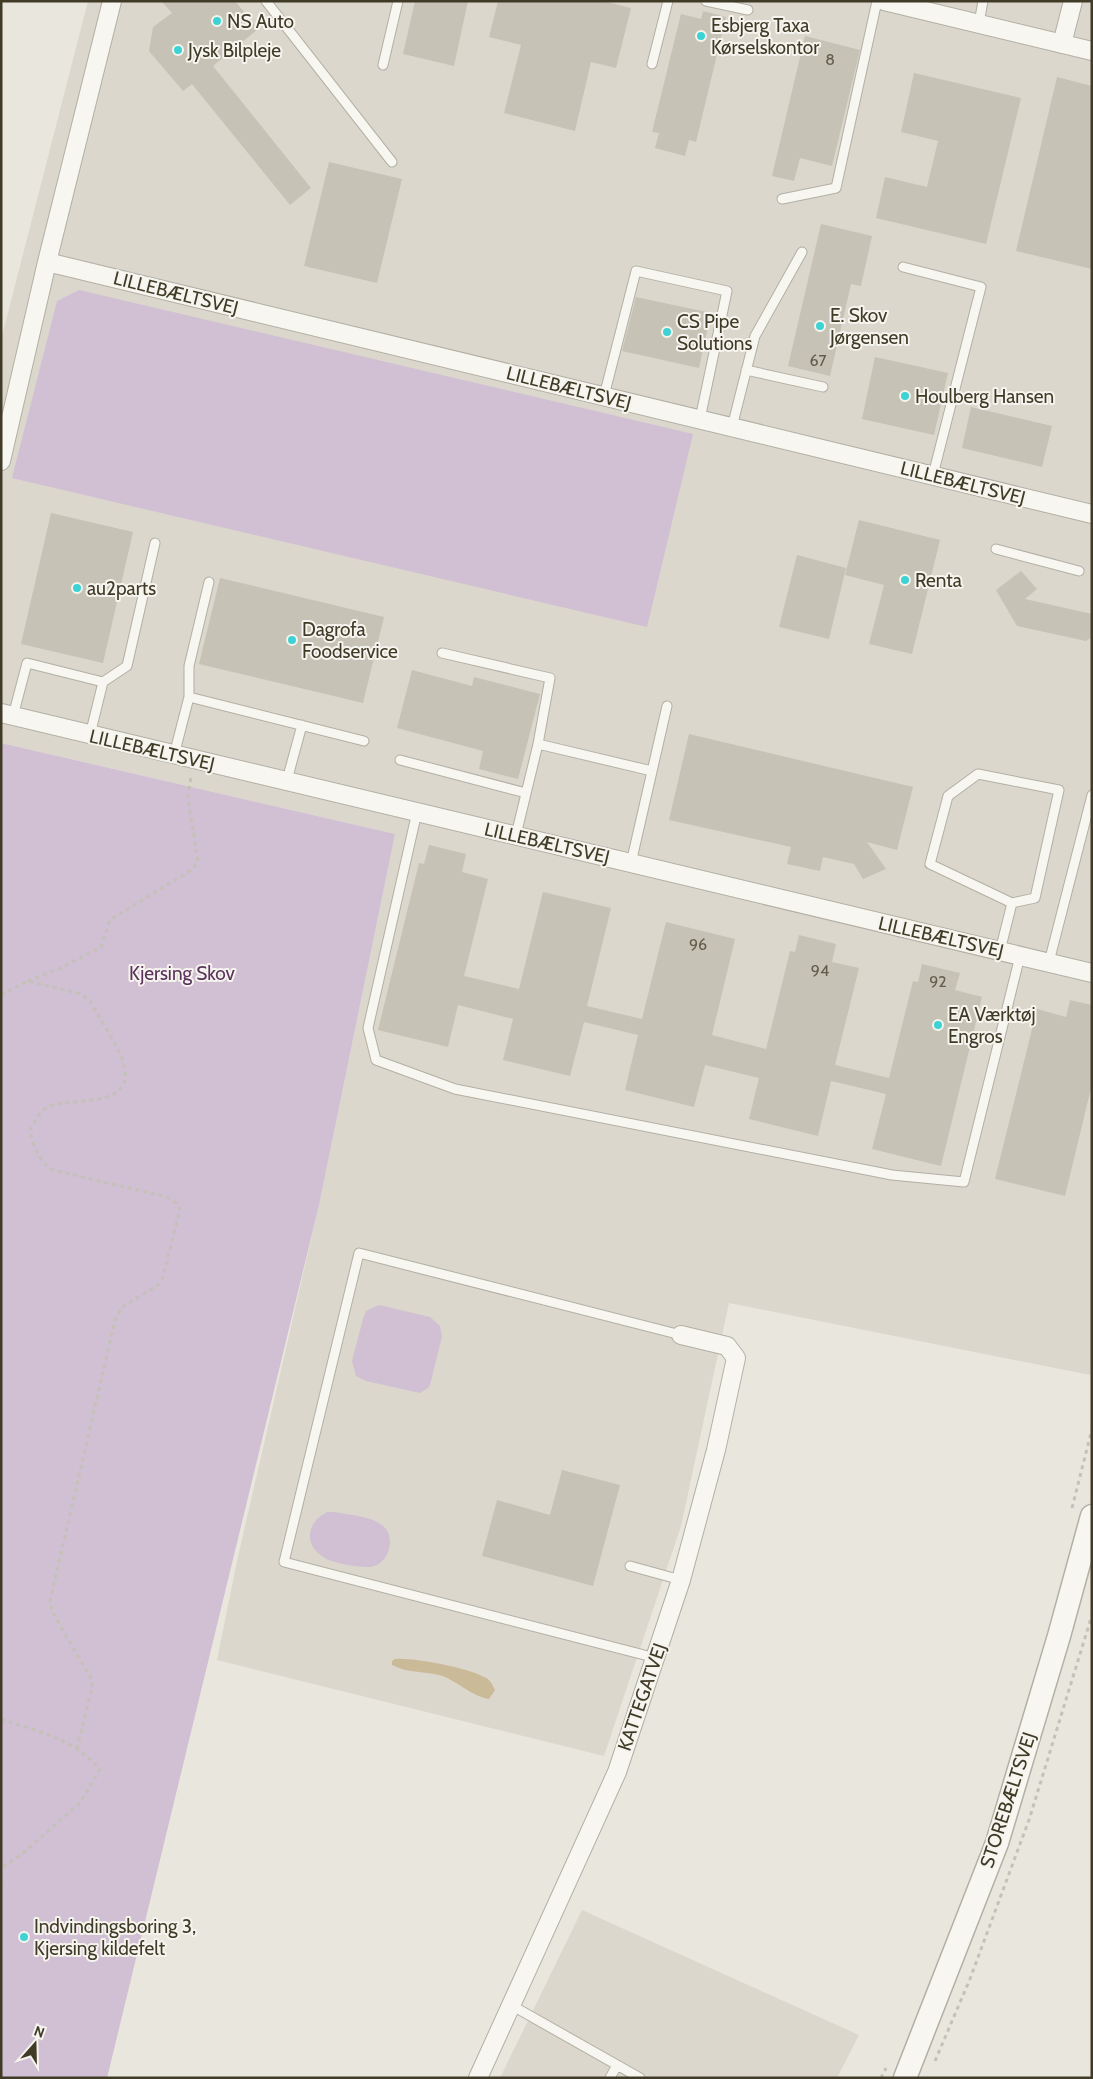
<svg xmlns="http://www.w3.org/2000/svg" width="1093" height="2079" viewBox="0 0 1093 2079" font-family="Cabin,sans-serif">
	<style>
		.built { fill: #dbd7cc }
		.green { fill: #d1bfd3 }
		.water { fill: #caba98 }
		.building { fill: #c6c2b5 }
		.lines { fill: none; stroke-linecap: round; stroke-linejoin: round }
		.service-casing { stroke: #b3afa3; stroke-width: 11 }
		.minor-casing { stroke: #b3afa3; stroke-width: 20 }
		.tertiary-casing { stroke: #b3afa3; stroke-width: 25 }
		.path { stroke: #c4c2b8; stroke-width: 3; stroke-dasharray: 4 4; stroke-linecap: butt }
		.service { stroke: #f7f6f1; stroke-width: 9 }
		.minor { stroke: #f7f6f1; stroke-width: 18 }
		.tertiary { stroke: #f7f6f1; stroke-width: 22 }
		.poi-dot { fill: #3dd3d4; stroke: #f6f4ee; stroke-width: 2 }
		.labels { text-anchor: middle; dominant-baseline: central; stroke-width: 4; stroke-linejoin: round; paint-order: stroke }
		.number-label { font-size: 16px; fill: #625d4a }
		.poi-label { font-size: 19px; fill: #403b27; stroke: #f6f4ee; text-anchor: start }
		.street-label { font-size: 19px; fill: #403b27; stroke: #f6f4ee }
		.park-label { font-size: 19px; fill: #5b335d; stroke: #f6f4ee }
	</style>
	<rect width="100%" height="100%" fill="#e9e6de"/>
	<path class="built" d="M88 1H1092V1368L1090 1375 729 1303 681 1526 604 1756 217 1660 237 1561 319 1205 395 834 1 743V340Z
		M582 1910 859 2035 837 2078H500Z"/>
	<path class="green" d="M79 290 693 434 647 627 12 478 57 301Z
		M1 743 395 834 319 1205 107 2078H1Z
		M379 1305 430 1317 440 1326 442 1336 431 1381 429 1387 420 1393 366 1381 356 1376 352 1361 363 1319 366 1311Z
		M327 1512H334C349 1515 370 1516 382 1525 398 1537 388 1568 367 1567 357 1567 331 1563 323 1557 303 1544 307 1522 327 1512Z"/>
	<path class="water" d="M395 1659C412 1657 476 1669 489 1680 492 1683 493 1687 495 1690L489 1699C470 1696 457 1680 439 1675 423 1671 407 1673 392 1665V1661Z"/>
	<path class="building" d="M161 1H235L258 29 213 66 311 188 290 205 192 84 183 91 149 51 153 27 172 13Z
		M415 1H468L454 66 403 54Z
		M498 1H603L631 8 616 68 591 62 575 131 504 113 521 45 489 37Z
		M703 11 726 17 696 142 689 140 685 156 655 148 659 133 652 132 681 14 701 19Z
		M805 36 860 50 832 166 800 158 794 181 772 176Z
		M914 73 1021 98 986 244 876 218 885 177 927 187 938 141 901 132Z
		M1057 77 1092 86V269L1016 251Z
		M329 162 402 179 377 283 304 266Z
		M821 224 872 236 861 286 851 284 830 376 788 366Z
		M636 297 711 313 699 368 622 351Z
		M875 357 948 373 934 435 862 419Z
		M971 407 1052 426 1042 467 962 448Z
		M51 513 133 532 103 663 21 644Z
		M859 520 940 540 912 654 869 644 884 585 845 575Z
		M797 555 846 568 829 639 779 627Z
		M1021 571 1037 589 1025 599 1092 614V637L1086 641 1017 626 996 590Z
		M220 578 384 617 363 703 199 664Z
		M412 670 472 686 474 677 540 694 518 779 479 769 483 751 397 728Z
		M689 734 913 787 897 850 867 842 886 869 863 879 854 864 823 857 820 871 787 864 791 847 669 820Z
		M429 845 466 854 462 872 488 879 464 976 519 989 543 892 611 908 587 1006 642 1019 666 922 735 939 712 1035 766 1049 790 951 795 952 799 935 836 944 832 962 859 968 835 1065 889 1078 913 981 918 982 922 964 960 973 955 990 982 997 941 1166 872 1149 886 1094 831 1081 818 1136 749 1119 759 1078 705 1065 694 1107 625 1090 638 1035 584 1022 570 1076 503 1060 513 1019 458 1005 448 1047 378 1030 419 863 424 864Z
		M1070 1000 1092 1005V1084L1065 1196 995 1179 1037 1009 1066 1017Z
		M562 1470 620 1485 593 1586 482 1556 497 1500 550 1515Z"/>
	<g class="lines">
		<defs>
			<path id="service" d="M266 1 392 162
				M706 1 748 10
				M979 23 983 1
				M652 64 668 1
				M383 65 398 1
				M782 199 836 188 877 1
				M903 267 981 287 933 475
				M746 370 823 387
				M604 396 636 271 727 291 700 419
				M732 427 755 336 802 252
				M996 549 1079 571
				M442 653 550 678 538 744 516 835
				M189 697 364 741
				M13 716 27 663 103 682 127 666 155 543
				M90 735 103 682
				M538 744 652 771
				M174 755 189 697V666L209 582
				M400 760 526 793
				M978 774 1059 790 1035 898 1012 903 930 864 948 796Z
				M287 780 302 725
				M417 812 368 1028 376 1060 455 1089 892 1175 964 1182 1020 956
				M631 863 667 706
				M1000 951 1012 903
				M1049 962 1092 795
				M630 1566 681 1580
				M656 1658 284 1562 359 1253 681 1335
				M511 2005 640 2078
				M610 2078 617 2065"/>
			<path id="minor" d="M884 1 1092 51
				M1062 44 1073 1
				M47 262 1092 514
				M1 461 47 262 112 1
				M1 713 1092 973
				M478 2078 617 1772 681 1580 716 1450 736 1358 727 1346 681 1335"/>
			<path id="tertiary" d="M905 2078 997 1843 1059 1636 1092 1516"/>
		</defs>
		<use href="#service" class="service-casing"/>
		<use href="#minor" class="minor-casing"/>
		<use href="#tertiary" class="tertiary-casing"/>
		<path class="path" d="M28 981 61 968 101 947 110 920 190 871 198 862 188 798 191 776
			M1 995 28 981 81 994 90 1001C99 1018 120 1048 124 1065 136 1107 74 1099 52 1105 41 1108 35 1121 30 1130 33 1145 39 1162 53 1170L167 1197 176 1203 180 1209 162 1280 158 1285 122 1307 115 1320 50 1601 53 1613 92 1680V1688L77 1748
			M1072 1508 1092 1429
			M1 1719C42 1733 69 1737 100 1769L80 1803 21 1855 1 1868
			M1 1883V1887
			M935 2061 970 1979 1029 1820 1092 1615
			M881 2078 886 2068"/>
		<use href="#service" class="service"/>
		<use href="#minor" class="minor"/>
		<use href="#tertiary" class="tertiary"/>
	</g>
	<g class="poi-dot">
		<circle cx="217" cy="21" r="5"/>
		<circle cx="701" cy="36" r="5"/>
		<circle cx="178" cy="50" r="5"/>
		<circle cx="820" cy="326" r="5"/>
		<circle cx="667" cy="332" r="5"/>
		<circle cx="905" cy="396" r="5"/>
		<circle cx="905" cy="580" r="5"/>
		<circle cx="77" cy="588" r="5"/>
		<circle cx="292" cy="640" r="5"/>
		<circle cx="938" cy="1025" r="5"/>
		<circle cx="24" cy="1937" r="5"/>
	</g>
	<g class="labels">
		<g class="number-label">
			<text x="830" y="59">8</text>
			<text x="818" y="360">67</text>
			<text x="698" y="944">96</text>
			<text x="820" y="970">94</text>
			<text x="938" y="981">92</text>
		</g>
		<g class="poi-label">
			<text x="227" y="21">NS Auto</text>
			<text x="711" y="25">Esbjerg Taxa<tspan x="711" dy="22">Kørselskontor</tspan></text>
			<text x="188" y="50">Jysk Bilpleje</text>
			<text x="830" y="315">E. Skov<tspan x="830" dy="22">Jørgensen</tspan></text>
			<text x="677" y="321">CS Pipe<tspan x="677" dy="22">Solutions</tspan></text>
			<text x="915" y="396">Houlberg Hansen</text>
			<text x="915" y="580">Renta</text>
			<text x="87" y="588">au2parts</text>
			<text x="302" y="629">Dagrofa<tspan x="302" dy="22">Foodservice</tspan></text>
			<text x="948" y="1014">EA Værktøj<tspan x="948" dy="22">Engros</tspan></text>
			<text x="34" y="1926">Indvindingsboring 3,<tspan x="34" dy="22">Kjersing kildefelt</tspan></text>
		</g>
		<g class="street-label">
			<text transform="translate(176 293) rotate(14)">LILLEBÆLTSVEJ</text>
			<text transform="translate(569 388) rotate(14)">LILLEBÆLTSVEJ</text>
			<text transform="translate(963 483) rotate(14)">LILLEBÆLTSVEJ</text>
			<text transform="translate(152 750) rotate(13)">LILLEBÆLTSVEJ</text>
			<text transform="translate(547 843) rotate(13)">LILLEBÆLTSVEJ</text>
			<text transform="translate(941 937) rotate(13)">LILLEBÆLTSVEJ</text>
			<text transform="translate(642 1697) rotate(-71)">KATTEGATVEJ</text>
			<text transform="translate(1008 1800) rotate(-72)">STOREBÆLTSVEJ</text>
		</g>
		<g class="park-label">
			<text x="182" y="973">Kjersing Skov</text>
		</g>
	</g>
	<rect width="1093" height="2079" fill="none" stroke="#403b27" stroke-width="5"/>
	<g transform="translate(35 2044) rotate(20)" stroke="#f6f4ee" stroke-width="4" paint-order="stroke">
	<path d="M0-4L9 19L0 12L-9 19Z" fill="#403b27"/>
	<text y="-8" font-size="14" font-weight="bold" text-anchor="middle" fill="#403b27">N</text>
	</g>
</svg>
